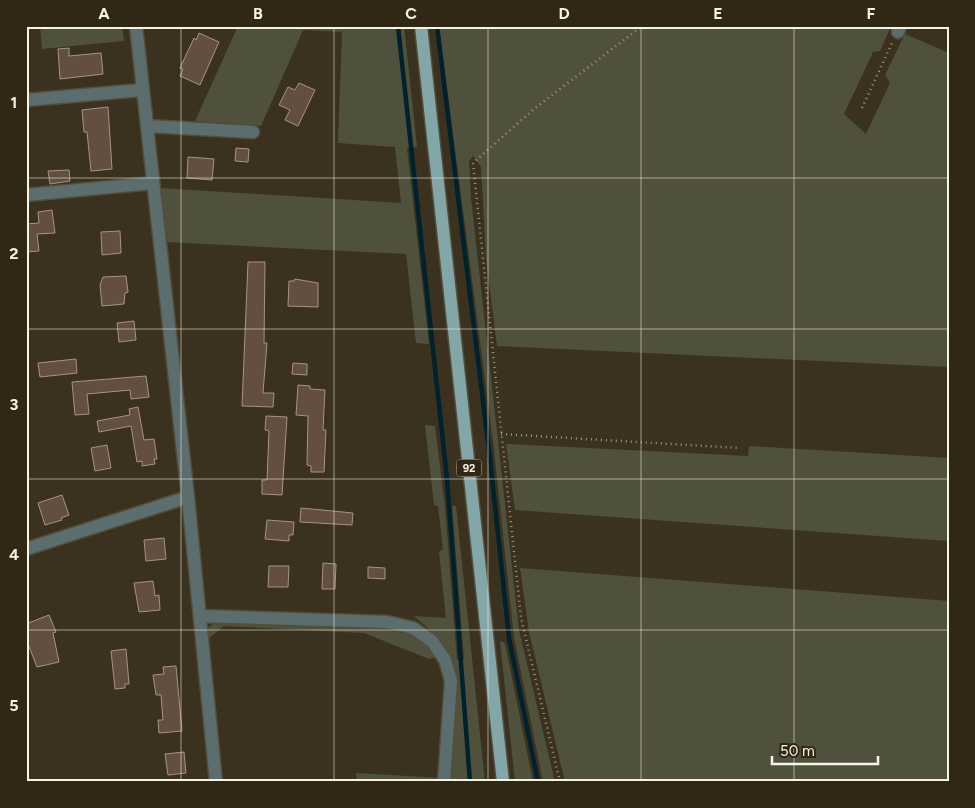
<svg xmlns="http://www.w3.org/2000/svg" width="975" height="808" viewBox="0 0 975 808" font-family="Figtree,sans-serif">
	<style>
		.green { fill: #50513d }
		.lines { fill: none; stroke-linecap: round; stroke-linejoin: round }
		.stream { stroke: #00212e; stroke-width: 4.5 }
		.building { fill: #624f42; stroke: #a89385 }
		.minor-casing { stroke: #554d3b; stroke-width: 15 }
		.major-casing { stroke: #554d3b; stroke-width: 15 }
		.path { stroke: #9d9788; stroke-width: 2.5; stroke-dasharray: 1 4; stroke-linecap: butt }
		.minor { stroke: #5c6d6e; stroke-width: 12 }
		.major { stroke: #83a7a8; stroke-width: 12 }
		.grid { fill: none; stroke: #f8f3e7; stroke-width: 1; stroke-opacity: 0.55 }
		.labels { text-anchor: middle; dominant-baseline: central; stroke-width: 4; stroke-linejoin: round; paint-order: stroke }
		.shield { fill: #302815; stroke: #bcb6a8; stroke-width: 1 }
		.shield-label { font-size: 11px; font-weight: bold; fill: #f8f3e7 }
		.neatline { fill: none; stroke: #f8f3e7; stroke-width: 2 }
		.grid-label { font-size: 16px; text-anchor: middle; font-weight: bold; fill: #f8f3e7 }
	</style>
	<rect width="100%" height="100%" fill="#3a321f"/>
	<path class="green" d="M40 26H122L124 41 42 49Z
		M238 26H404L417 147 407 148 429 344 416 343 406 254 166 242 160 188 401 203 395 147 338 143 342 32 303 30 261 126 195 121Z
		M439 26H891L880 51 873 52 844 114 866 134 890 83 885 75 905 34 949 53V367L497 346 486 258 481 167 473 156 469 161 471 198 519 630 555 782H543L514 638 493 441Z
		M425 425 435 426 445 506 457 660 464 659 452 506H456L485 782H449L456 675C450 649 434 633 414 616L446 618 439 552 443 549 438 506 434 505Z
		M506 444 748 456 749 446 949 458V541L515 510Z
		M520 568 949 601V782H565L529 632Z
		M216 622 382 628 417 636 439 656 429 659 364 633 224 626 208 639 206 629Z
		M500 641 505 643 533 782H515Z
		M356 773 441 778V782H357Z"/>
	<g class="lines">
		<path class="stream" d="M398 26 447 479 470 782
			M437 26 490 458 509 638 538 782"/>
	</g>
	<path class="building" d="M199 33 219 42 200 85 180 76 183 69 180 68 194 38 196 40Z
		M69 48V56L101 53 103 74 60 79 58 49Z
		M299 83 315 90 298 126 285 120 290 110 279 105 288 87 295 90Z
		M108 107 112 169 91 171 87 132H84L82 110Z
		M236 148 249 149 248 162 235 161Z
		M188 157 214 159 212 180 187 178Z
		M69 170 70 181 50 184 48 171Z
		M52 210 55 233 37 234 39 251 26 252V224L39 223 38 212Z
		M120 231 121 253 102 255 101 232Z
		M248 262H265L264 343H267L263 393H274L273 407 242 406Z
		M126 276 128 292 125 293 124 304 102 306 100 285 103 277Z
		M295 279 318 283V307L288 306 289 281H294Z
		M134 321 136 340 119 342 117 323Z
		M76 359 77 373 40 377 38 363Z
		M293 363 307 364V375L292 374Z
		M146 376 149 397 131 399 130 390 87 394 89 414 75 415 72 382Z
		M298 385 310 386V389L325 390 323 430H326L324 472H311V466L307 465 308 416 296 415Z
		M138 407 144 440 154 439 157 459H154L155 464 142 466V461L137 462 131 426 99 432 97 421 130 415 129 409Z
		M266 416 287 417 282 495 262 494V480H267L269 431 265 430Z
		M107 445 111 468 95 471 91 448Z
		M62 495 69 515 61 518 62 520 45 525 38 503Z
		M301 508 353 513 352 525 300 522Z
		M267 520 294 522 293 535H289V541L265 539Z
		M164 538 166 559 146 561 144 540Z
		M323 563 336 564 335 589H322Z
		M269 566H289L288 587H268Z
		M368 567 385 568V579L368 578Z
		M153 581 155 596 159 595 160 610 139 612 134 583Z
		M49 615 56 632 53 633 59 662 37 667 26 639V624Z
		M126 649 129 684H125V688L115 689 111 651Z
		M176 666 182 731 159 733 158 720H163L161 695H156L153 675 164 674 163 667Z
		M184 752 186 773 168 775 165 754Z"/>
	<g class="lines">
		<defs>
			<path id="minor" d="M136 26 188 497 216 782
				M898 32 900 26
				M26 100 142 90
				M147 126 253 132
				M26 195 153 183
				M26 549 188 497
				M200 616 387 622 413 628 432 641 445 660 451 681 444 782"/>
			<path id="major" d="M421 26 503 782"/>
		</defs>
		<use href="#minor" class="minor-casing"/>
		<use href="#major" class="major-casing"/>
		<path class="path" d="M862 108 892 43
			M501 434 740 448
			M560 782 521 618 473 163 534 109 642 26"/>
		<use href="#minor" class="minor"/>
		<use href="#major" class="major"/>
	</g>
	<path class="grid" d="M181 26V782M334 26V782M488 26V782M641 26V782M794 26V782M26 178H949M26 329H949M26 479H949M26 630H949"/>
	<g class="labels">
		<rect class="shield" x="456.5" y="459.5" width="25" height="17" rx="4"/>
		<g class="shield-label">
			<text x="469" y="468">92</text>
		</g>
	</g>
	<rect width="975" height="808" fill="none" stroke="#302815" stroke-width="55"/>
	<path d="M772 756v8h106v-8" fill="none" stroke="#f8f3e7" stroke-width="2.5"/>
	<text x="780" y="756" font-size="15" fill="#f8f3e7" stroke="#302815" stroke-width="4" paint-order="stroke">50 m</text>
	<rect x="28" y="28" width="920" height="752" class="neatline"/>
	<g class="grid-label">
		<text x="104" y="19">A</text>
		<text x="258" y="19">B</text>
		<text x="411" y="19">C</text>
		<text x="564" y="19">D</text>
		<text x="718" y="19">E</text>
		<text x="871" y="19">F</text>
		<text x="14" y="108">1</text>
		<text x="14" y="259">2</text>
		<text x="14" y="410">3</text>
		<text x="14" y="560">4</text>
		<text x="14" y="711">5</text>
	</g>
</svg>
